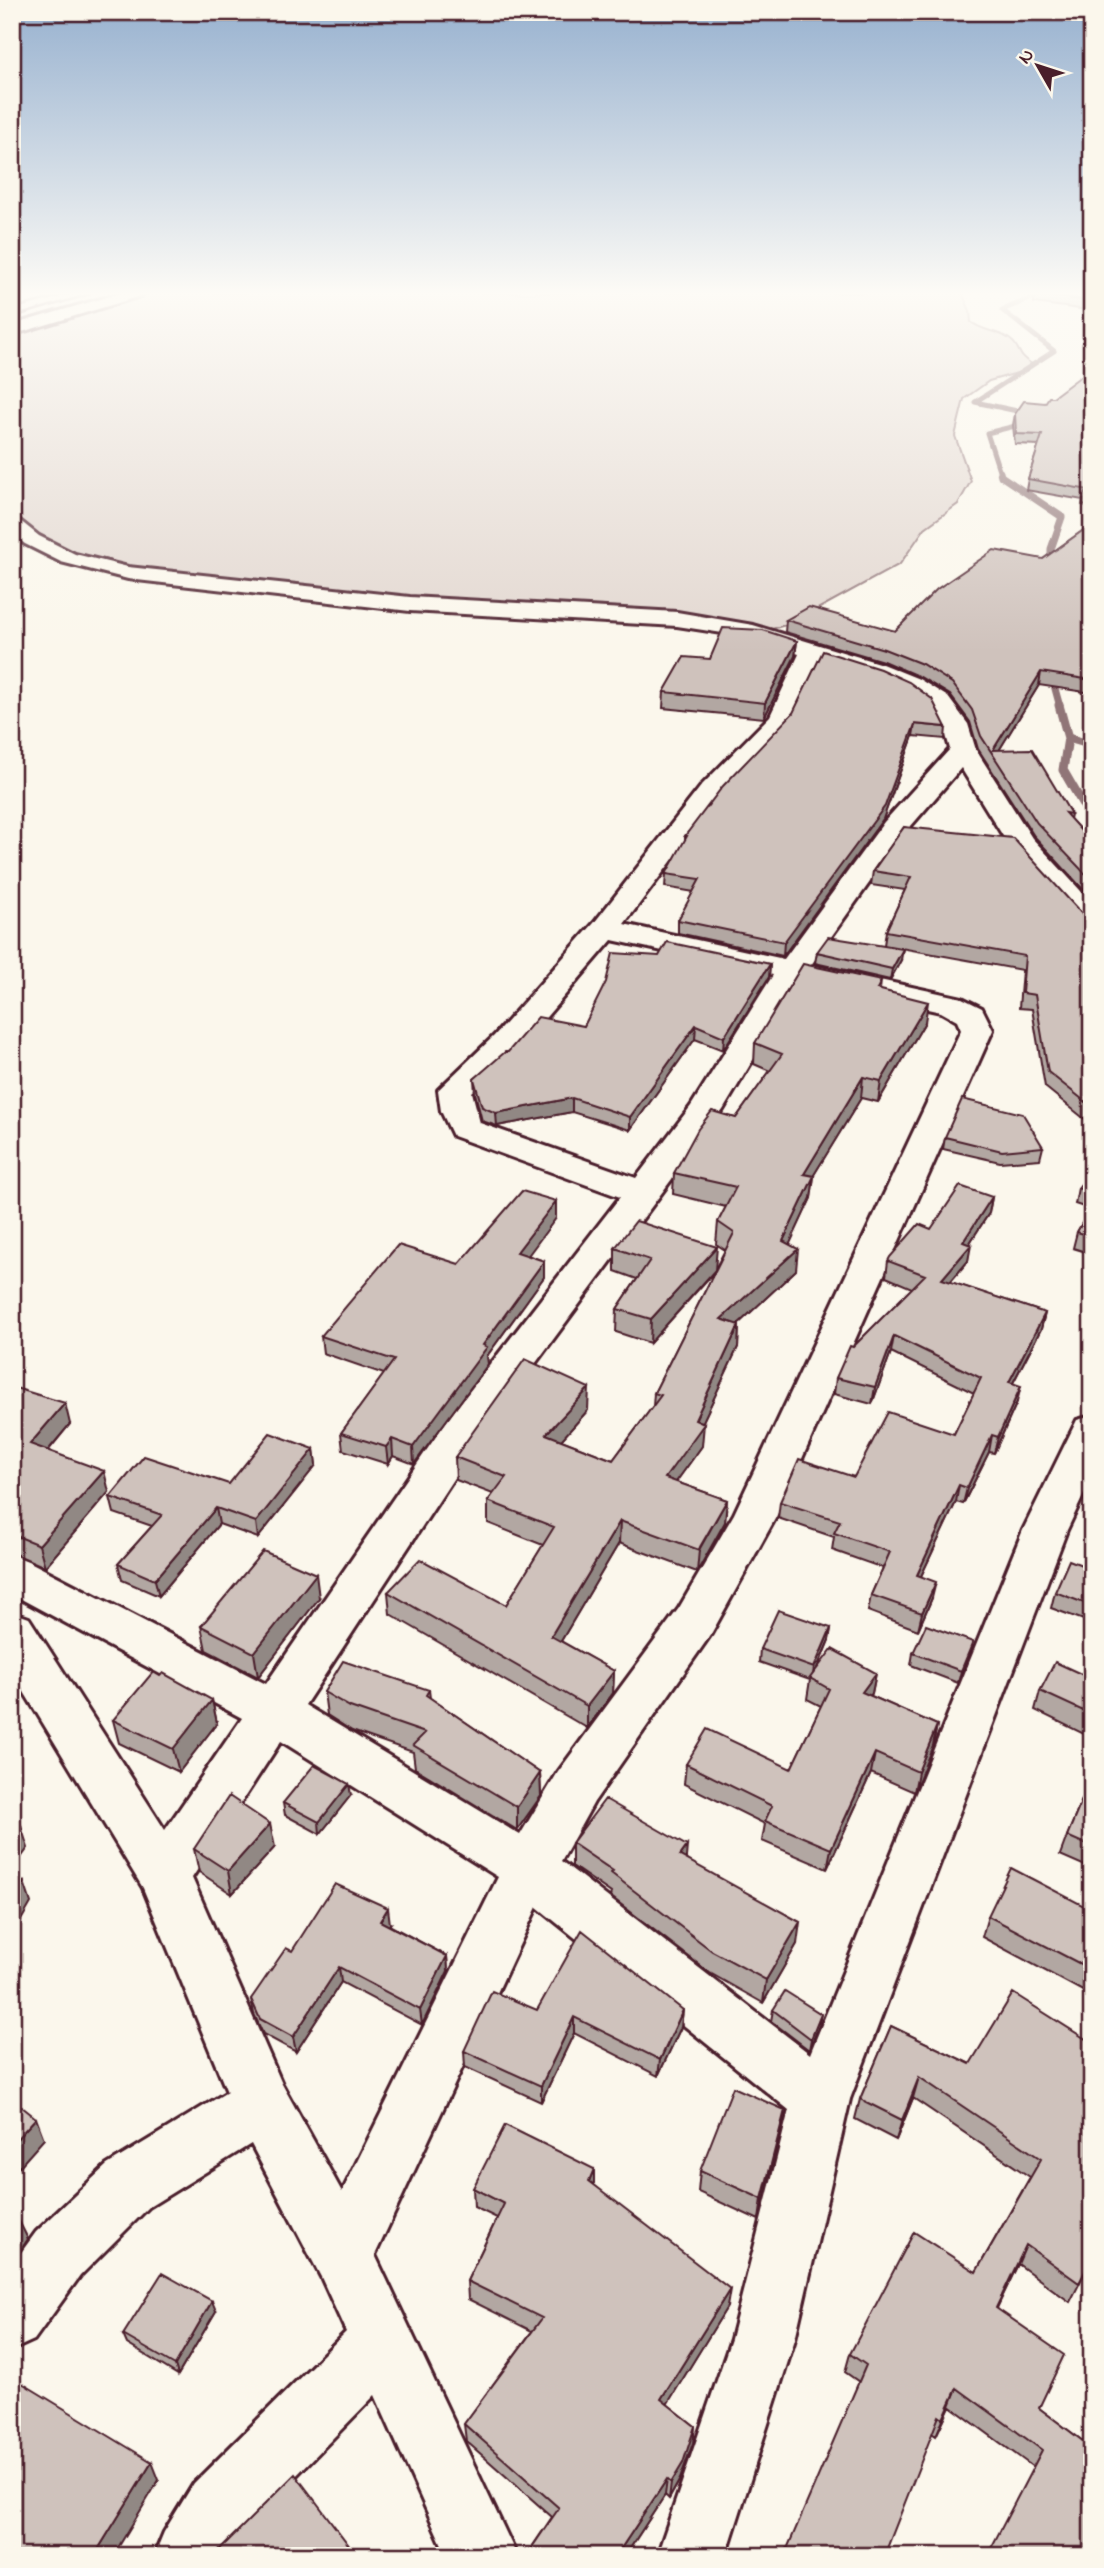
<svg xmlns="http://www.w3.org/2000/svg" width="1104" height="2568" viewBox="0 0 1104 2568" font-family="'Indie Flower',sans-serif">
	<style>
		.green { fill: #e2d7d0; stroke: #967b7e; stroke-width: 2 }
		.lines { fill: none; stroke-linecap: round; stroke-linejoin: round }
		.stream-far2 { stroke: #907477; stroke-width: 5 }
		.stream-far1 { stroke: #907477; stroke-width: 7 }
		.stream { stroke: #907477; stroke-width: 9 }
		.service-casing { stroke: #4a1f2b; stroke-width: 5 }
		.minor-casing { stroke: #4a1f2b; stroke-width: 6 }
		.service { fill: #fbf7ec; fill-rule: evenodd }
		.minor { fill: #fbf7ec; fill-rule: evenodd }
		.wall { fill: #b2a7a2; stroke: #4a1f2b; stroke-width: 2 }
		.shaded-wall { fill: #918884; stroke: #4a1f2b; stroke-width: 2 }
		.building { fill: #cfc2bc; stroke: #4a1f2b; stroke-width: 2 }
	</style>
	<rect width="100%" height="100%" fill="#fbf7ec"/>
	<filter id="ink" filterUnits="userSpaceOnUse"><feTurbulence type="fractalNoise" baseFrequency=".0143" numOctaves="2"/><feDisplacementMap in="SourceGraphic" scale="14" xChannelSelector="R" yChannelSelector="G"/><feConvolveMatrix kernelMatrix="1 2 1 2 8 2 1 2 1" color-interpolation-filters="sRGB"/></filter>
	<g filter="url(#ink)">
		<path class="green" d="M144 293H962L970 311 971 322C983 332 1003 331 1014 343 1022 353 1018 356 1032 364L1028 370 989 381 964 399 955 436 971 481 958 504 925 528 900 564 792 623 772 629 691 616 402 598 130 569 68 552 12 519V332Z"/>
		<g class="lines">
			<path class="stream-far2" d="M1031 414 975 402 1054 351 1002 310 1042 294 1038 293
				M1000 473 987 433 1027 423"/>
			<path class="stream-far1" d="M1000 472 1001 476 1062 517 1051 549V568
				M1051 674 1060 707"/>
			<path class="stream" d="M1059 705 1068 738 1063 770 1092 820
				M1068 738 1092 745"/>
			<defs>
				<path id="service" d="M76 293H89L12 316V310Z"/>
				<path id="minor" d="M121 293H143L141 296 12 335V325Z
					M12 518 19 520 39 536 75 554 128 567 410 597 677 612 753 625 882 664 919 679 948 697 968 724 976 750 1032 838 1092 903V930L1081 927 1011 849 961 768 904 834 811 965 962 998 982 1008 993 1030 776 1517 711 1634 594 1802 561 1861 810 2054 1023 1530 1077 1420 1092 1416V1477L1067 1530 850 2099 795 2339 726 2556H657L731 2339 789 2110 537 1907 375 2255 517 2556H447L375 2395 242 2531 227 2556H154L164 2532 194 2483 346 2332 321 2277 251 2144 149 2207 80 2276 34 2340 12 2350V2265L36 2232 107 2165 227 2092 143 1888 12 1672V1612L29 1618 165 1830 242 1718 12 1594V1555L28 1561 266 1684 448 1419 620 1197 453 1136 441 1111 438 1090 494 1036 594 923 702 785 770 716 799 654 742 636 677 626 410 611 128 579 61 562 25 544 12 534ZM820 660C853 670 908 683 932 709 942 721 946 734 950 749L884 822 784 959 624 924 720 797 790 724ZM612 940 773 975 691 1106 636 1178 480 1123 472 1092 518 1050ZM800 981 941 1012 957 1021 961 1030 734 1514 679 1608 558 1772 520 1835 305 1705 478 1441 723 1110ZM281 1741 498 1877 342 2192 282 2084 192 1878Z"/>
			</defs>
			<use href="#service" class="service-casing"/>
			<use href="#minor" class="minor-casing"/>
			<use href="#service" class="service"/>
			<use href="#minor" class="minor"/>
		</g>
		<path class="wall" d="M1092 293V317H1087L1088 310 1034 303 1035 294Z
			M1092 373V507L1082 505 1083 500 1026 490 1028 479 1039 445 1015 444 1013 425 1015 414 1045 403Z
			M1092 524V693L1039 685 999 750 1071 814 1070 819 1092 843V899L1034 836 978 749 970 722 950 695 920 677 883 661 785 632 786 620 895 631 1043 559Z
			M797 641 795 656 764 718 663 708 664 692 710 659Z
			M793 713 946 727 945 739 913 736 883 819 783 956 678 933V920L694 892 665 887 666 874 685 841V836Z
			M904 827 1082 914 1092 917V1125L1045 1087 1032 1009 1019 1008 1022 970 884 945 886 931 905 890 871 885 873 871Z
			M817 952 901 960 890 980 815 963Z
			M770 964 769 977 723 1050 695 1039 630 1130 572 1112 497 1126 482 1121 475 1093 474 1079 508 1052 584 1026Z
			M881 981 880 990 925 1022 878 1102 861 1098 813 1176H814L811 1198 789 1244 796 1270 738 1324 739 1325 738 1347 702 1423V1446L676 1482 727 1500 725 1522 699 1569 697 1572 619 1543 561 1641 614 1671 613 1693 587 1728 390 1614 388 1592 506 1605 543 1545 488 1523V1501L493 1494 456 1480 455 1457 588 1410 561 1440 613 1460 653 1406 654 1393 715 1271 650 1343 616 1332 617 1309 637 1279 615 1271V1248L715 1269 725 1250 716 1244 718 1222 726 1207 673 1194 674 1173 736 1118 770 1071 754 1064 755 1043Z
			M945 1137 1043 1147 1040 1159 1000 1162 943 1149Z
			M1092 1171V1254L1073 1248 1077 1232 1090 1209 1075 1204 1078 1188Z
			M992 1197 989 1213 969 1244 968 1261 950 1282 1045 1313 1041 1329 1013 1383 1017 1402 994 1453 989 1452 963 1504 956 1502 921 1576 932 1598 918 1630 868 1611 871 1595 883 1568 832 1550 834 1537 778 1518 780 1502 854 1477 954 1434 974 1393 891 1352 872 1404 834 1394 836 1378 853 1347 912 1288 886 1277 888 1261 931 1229Z
			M556 1201V1218L527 1255 544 1261V1277L487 1356 488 1364 414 1464 393 1456 388 1464 343 1450 341 1433 384 1374 323 1353 321 1336 459 1264Z
			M12 1387 70 1424 48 1451 109 1492 45 1567 13 1553H12Z
			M314 1449 316 1465 258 1538 219 1524 159 1596 122 1580 118 1564 152 1526 114 1513 110 1497 229 1484Z
			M1092 1569V1623L1051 1608 1055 1592Z
			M319 1598 258 1677 206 1650 201 1626Z
			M831 1628 829 1640 817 1670 876 1673 872 1693 871 1696 937 1725 933 1745 914 1792 871 1773 827 1869 762 1841 765 1824 684 1784 686 1764 791 1769 821 1706 807 1699 810 1680 759 1662 760 1649Z
			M913 1653 970 1654 958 1683 911 1665Z
			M1092 1679V1738L1035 1710 1040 1691Z
			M429 1690 430 1698 540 1773 541 1796 517 1830 415 1768 413 1752 352 1731 327 1715 324 1692Z
			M212 1700 217 1723 179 1772 119 1743 113 1720Z
			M1092 1776V1869L1060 1855 1067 1836Z
			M351 1795 320 1834 285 1815 283 1803Z
			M572 1843 686 1859 797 1944 763 2003 710 1973 610 1896 611 1893 572 1866Z
			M275 1847 232 1894 199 1872 194 1849Z
			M1092 1910V1996L982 1937 988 1916Z
			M390 1924 389 1925 447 1956 448 1971 422 2025 341 1982 296 2052 263 2034 254 2014 251 1999 292 1951Z
			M537 2010H683L681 2027 658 2076 574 2033 541 2102 465 2067 464 2051Z
			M773 2010 819 2025 809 2050 771 2021Z
			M891 2026 970 2064 1092 2043V2259L1070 2302 1018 2264 997 2308 1039 2408 1092 2448 1033 2467 950 2406 936 2436 845 2372 850 2354 976 2272 1030 2177 913 2098 896 2140 855 2119 860 2099Z
			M785 2110 781 2131 759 2220 698 2192 700 2171Z
			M594 2169V2185L727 2307 667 2404 695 2426 693 2443 680 2479 669 2499 665 2495 625 2556H526L552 2517 466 2441 464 2424 532 2331 468 2299 467 2281 497 2218 474 2207 473 2188Z
			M216 2311 178 2375 127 2344 123 2335Z"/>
		<path class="shaded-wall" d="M797 641 795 656 764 718 765 703Z
			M1041 672 1039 685 995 757 993 750Z
			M915 724 913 736 883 819 783 956 784 942Z
			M903 949 901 960 890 980 892 969Z
			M770 964 769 977 723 1050 724 1037Z
			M928 1002 925 1022 878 1102 881 1081Z
			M696 1025 695 1039 630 1130V1117Z
			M863 1077 861 1098 801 1196 804 1174Z
			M572 1098V1112L497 1126 496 1113Z
			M814 1176 811 1198 781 1263 783 1241Z
			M992 1197 989 1213 960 1258 963 1242Z
			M556 1201V1218L518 1269 517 1252Z
			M971 1245 968 1261 939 1295 942 1279Z
			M717 1247 715 1270 650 1343 651 1319Z
			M798 1249 796 1270 720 1341 721 1319Z
			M544 1261V1277L487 1356 488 1364 414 1464 413 1447 483 1345Z
			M1045 1313 1041 1329 1005 1398 1009 1382Z
			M739 1325 738 1347 698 1432 704 1424 702 1446 663 1500 665 1478 695 1420Z
			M894 1336 891 1352 872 1404 875 1387Z
			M1021 1386 1017 1402 994 1453 998 1437Z
			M589 1388 588 1410 546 1457V1434Z
			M65 1403 70 1424 35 1466 30 1444Z
			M992 1435 989 1452 963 1504 967 1488Z
			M392 1439 393 1456 388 1464 386 1447Z
			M314 1449 316 1465 258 1538 256 1522Z
			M104 1471 109 1492 45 1567 39 1545Z
			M959 1485 956 1502 914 1591 917 1575Z
			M727 1500 725 1522 697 1572 699 1550Z
			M216 1508 219 1524 159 1596 155 1580Z
			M620 1521 619 1543 551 1658V1636Z
			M316 1574 319 1598 258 1677 254 1653Z
			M936 1582 932 1598 918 1630 922 1613Z
			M831 1628 829 1640 812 1680 814 1668Z
			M973 1642 970 1654 958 1683 961 1671Z
			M614 1671 613 1693 587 1728V1706Z
			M876 1673 872 1693 859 1713 862 1692Z
			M212 1700 217 1723 179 1772 173 1749Z
			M937 1725 933 1745 914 1792 918 1772Z
			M875 1753 871 1773 827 1869 831 1849Z
			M540 1773 541 1796 517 1830V1807Z
			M349 1784 351 1795 320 1834 319 1822Z
			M270 1824 275 1847 232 1894 228 1871Z
			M21 1826 28 1848 12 1870V1838Z
			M687 1846 685 1869 680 1856Z
			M24 1882 31 1903 12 1936V1901Z
			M388 1908 390 1924 382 1936 380 1921Z
			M800 1922 797 1944 763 2003 766 1980Z
			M447 1956 448 1971 422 2025 420 2010Z
			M339 1967 341 1982 296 2052 293 2037Z
			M683 2010 681 2027 658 2076 660 2060Z
			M821 2014 819 2025 809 2050 811 2039Z
			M574 2017V2033L541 2102V2086Z
			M919 2077 913 2098 896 2140 902 2120Z
			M785 2110 781 2131 759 2220 762 2199Z
			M36 2118 44 2139 12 2175V2144Z
			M594 2169V2188L589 2181Z
			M18 2219 28 2239 12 2263V2228Z
			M1026 2245 1018 2264 988 2326 996 2308Z
			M730 2289 727 2307 660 2416 661 2399Z
			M212 2301 216 2311 178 2375 175 2365Z
			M957 2388 950 2406 936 2436 943 2419Z
			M695 2426 693 2443 680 2479 669 2499 671 2483Z
			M152 2462 159 2480 113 2556H94Z
			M667 2479 665 2495 625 2556H616Z"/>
		<path class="building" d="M1037 293H1092V301L1035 294Z
			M1092 373V495L1084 494 1089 490 1028 479 1042 435 1016 434 1015 414 1024 401 1045 403 1049 397H1053L1081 376 1086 377Z
			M1092 524V680L1041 672 993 750 1032 749 1071 814 1065 813 1092 843V881L1037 823 981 736 972 710 952 683 922 664 884 649 786 620 809 607 895 631 937 589 994 550 1043 559Z
			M723 628 763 630 797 641 765 703 664 692 684 657 710 659Z
			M823 651 880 669 909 682 932 699 946 727 915 724 885 806 784 942 678 920 700 879 666 874 687 836H685L723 786 793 713Z
			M904 827 1013 838 1082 914 1092 917V1107L1048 1072 1035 995 1022 993 1025 956 886 931 911 877 873 871Z
			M828 937 903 949 892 969 817 952Z
			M667 942 770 964 724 1037 696 1025 630 1117 572 1098 496 1113 482 1107 474 1079 505 1052H508L538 1017 584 1026 606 982 613 953 659 956Z
			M803 964 881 981 877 989 928 1002 881 1081 863 1077 804 1174 814 1176 783 1241 798 1249 721 1319 739 1325 695 1420 704 1424 665 1478 727 1500 700 1547 699 1550 620 1521 551 1636 614 1671 587 1706 388 1592 420 1559 506 1605 554 1527 488 1501 506 1477 455 1457 525 1359 589 1388 546 1434 613 1460 661 1395 654 1393 734 1233 718 1222 736 1187 674 1173 698 1129 712 1111 736 1118 782 1054 755 1043Z
			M962 1099 1023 1114 1043 1147 1002 1151 945 1137Z
			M1092 1171V1193L1078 1188Z
			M960 1186 992 1197 963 1242 971 1245 942 1279 1045 1313 1009 1382 1021 1386 998 1437 992 1435 967 1488 959 1485 917 1575 936 1582 922 1613 871 1595 890 1552 834 1533 840 1521 780 1502 799 1459 854 1477 888 1412 954 1434 981 1378 894 1336 875 1387 836 1378 850 1346 853 1347 925 1275 888 1261 890 1257 919 1224 931 1229Z
			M522 1191 556 1201 517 1252 544 1261 483 1345 487 1347 413 1447 392 1439 386 1447 341 1433 394 1360 321 1336 398 1245 459 1264Z
			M1092 1206V1237L1077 1232Z
			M636 1221 717 1247 651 1319 617 1309 650 1260 615 1248Z
			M12 1387 65 1403 30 1444 104 1471 39 1545 12 1534Z
			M270 1433 314 1449 256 1522 216 1508 155 1580 118 1564 162 1515 110 1497 144 1456 229 1484Z
			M263 1551 316 1574 254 1653 201 1626Z
			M1069 1560 1092 1569V1606L1055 1592Z
			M778 1610 831 1628 814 1668 760 1649Z
			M926 1625 973 1642 961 1671 913 1653Z
			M832 1649 876 1673 862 1692 937 1725 918 1772 875 1753 831 1849 765 1821 772 1806 686 1764 707 1729 791 1769 829 1689 810 1678Z
			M343 1661 429 1690 426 1695 540 1773 517 1807 413 1745 425 1733 350 1707 324 1692Z
			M1055 1662 1092 1679V1715L1040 1691Z
			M153 1672 160 1676 163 1673 212 1700 173 1749 113 1720Z
			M314 1765 349 1784 319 1822 283 1803Z
			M1092 1776V1847L1067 1836Z
			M229 1796 270 1824 228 1871 194 1849Z
			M605 1799 687 1846 680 1856 800 1922 766 1980 712 1951 611 1873 613 1871 572 1843Z
			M12 1823 21 1826 12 1838Z
			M1011 1868 1092 1910V1970L988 1916Z
			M12 1878 24 1882 12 1901Z
			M335 1884 388 1908 380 1921 447 1956 420 2010 339 1967 293 2037 260 2019 251 1999 286 1948 292 1951Z
			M582 1930 683 2010 660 2060 574 2017 541 2086 464 2051 492 1991 537 2010Z
			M785 1991 821 2014 811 2039 773 2010Z
			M1013 1993 1092 2043V2258L1079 2283 1026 2245 996 2308 1064 2355 1039 2408 1092 2448V2556H987L1042 2450 957 2388 943 2419 939 2416 884 2556H784L866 2365 850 2354 914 2232 976 2272 1041 2159 919 2077 902 2120 860 2099 891 2026 970 2064Z
			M733 2087 785 2110 762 2199 700 2171Z
			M12 2099 36 2118 12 2144Z
			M505 2125 594 2169 589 2181 730 2289 661 2399 695 2426 683 2463 671 2483 667 2479 616 2556H526L559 2508 464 2424 542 2318 467 2281 504 2204 473 2188Z
			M12 2214 18 2219 12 2228Z
			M162 2273 212 2301 175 2365 123 2335Z
			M12 2377 152 2462 94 2556H12Z
			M295 2474 357 2556H223L219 2550Z"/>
	</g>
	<linearGradient id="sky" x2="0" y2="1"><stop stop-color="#97b1cf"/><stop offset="0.45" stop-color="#fdfbf6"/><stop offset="1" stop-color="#fdfbf6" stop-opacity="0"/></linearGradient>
	<rect width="1104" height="652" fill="url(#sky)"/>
	<rect width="1104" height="2568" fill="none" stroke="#fbf7ec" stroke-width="42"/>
	<rect x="21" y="21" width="1062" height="2526" fill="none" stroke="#4a1f2b" stroke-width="2.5" filter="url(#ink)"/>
	<g transform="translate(1038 66) rotate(309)" stroke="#fbf7ec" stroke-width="5" paint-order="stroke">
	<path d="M0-5L12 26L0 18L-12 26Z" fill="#4a1f2b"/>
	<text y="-10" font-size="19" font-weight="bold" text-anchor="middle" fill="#4a1f2b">N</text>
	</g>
</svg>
